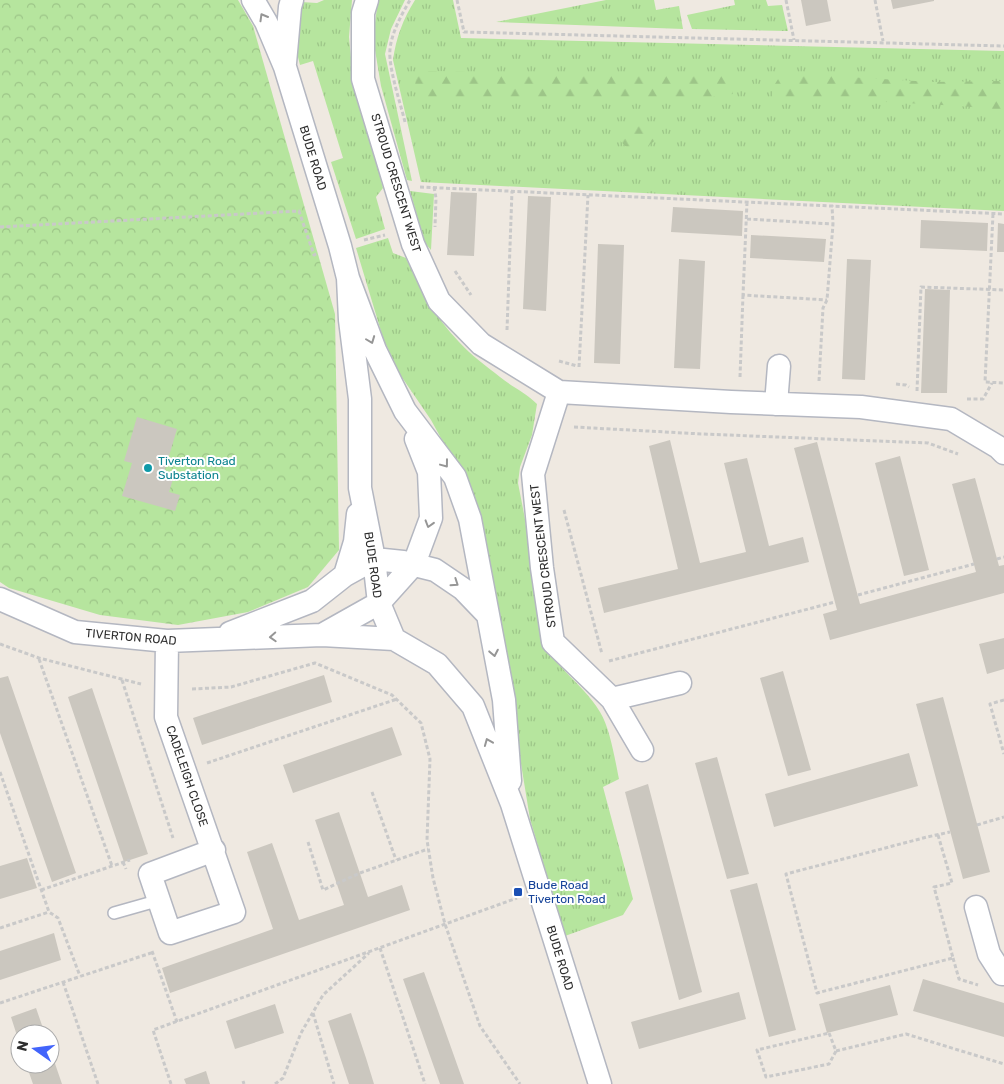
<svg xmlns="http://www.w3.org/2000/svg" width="1004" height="1084" viewBox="0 0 1004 1084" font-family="Rubik,sans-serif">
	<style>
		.grass { fill: url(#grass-tufts) }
		.forest { fill: url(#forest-firs) }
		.park { fill: url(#park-crowns) }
		.building { fill: #cbc7bf }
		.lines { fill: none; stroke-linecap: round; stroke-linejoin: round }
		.service-casing { stroke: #b4b7c1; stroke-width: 14 }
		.minor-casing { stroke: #b4b7c1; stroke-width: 25 }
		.path { stroke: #c9c9c9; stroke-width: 3; stroke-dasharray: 4 2.5; stroke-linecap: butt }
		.service { stroke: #fff; stroke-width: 11 }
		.minor { stroke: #fff; stroke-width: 22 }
		.oneway { stroke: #969696 }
		.culture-dot { fill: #0f9aa8; stroke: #fff; stroke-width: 2 }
		.transit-dot { fill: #1a4fb4; stroke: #fff; stroke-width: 2 }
		.labels { text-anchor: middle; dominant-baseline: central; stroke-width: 4; stroke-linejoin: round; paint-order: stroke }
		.street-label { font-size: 12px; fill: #2e2e2e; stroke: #fff }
		.culture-label { font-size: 12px; fill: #0d838f; stroke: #fff; text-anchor: start }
		.transit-label { font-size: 12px; fill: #164399; stroke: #fff; text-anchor: start }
	</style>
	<defs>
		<pattern id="grass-tufts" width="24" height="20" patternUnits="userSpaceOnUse" patternTransform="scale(1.25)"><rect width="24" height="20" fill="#b6e59e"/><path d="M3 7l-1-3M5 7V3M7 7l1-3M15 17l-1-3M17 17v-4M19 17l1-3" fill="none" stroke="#9dc588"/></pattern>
		<pattern id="forest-firs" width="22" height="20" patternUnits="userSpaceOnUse" patternTransform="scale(1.25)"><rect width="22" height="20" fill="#b6e59e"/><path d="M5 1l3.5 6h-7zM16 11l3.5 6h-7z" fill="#9dc588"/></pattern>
		<pattern id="park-crowns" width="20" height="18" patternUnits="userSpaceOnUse" patternTransform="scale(1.25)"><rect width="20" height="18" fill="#b6e59e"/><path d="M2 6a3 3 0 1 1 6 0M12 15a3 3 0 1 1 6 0" fill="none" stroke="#9dc588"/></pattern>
	</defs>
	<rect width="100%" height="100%" fill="#efe9e1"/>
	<path class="grass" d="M324 0H352L349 37 352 68 383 188 376 197 385 229 356 239 331 162 343 158 313 61 300 65 296 49 301 2 317 3Z
		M378 0H405L391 29 385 54 412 181 407 180 381 86 373 38Z
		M415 0H453L461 38 1004 51V211L421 182 393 60C396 38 403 19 415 0Z
		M606 0H654L656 10 679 6 683 29 496 22Z
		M734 0H766L768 6 782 5 788 31 692 29 687 15 735 5Z
		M410 191 434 194 431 250 425 243Z
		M388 238 393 253 406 258C420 289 435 317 459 342 471 355 486 366 500 377 512 387 525 392 537 404L532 435 520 467 518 483 525 519 539 628C548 665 582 681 600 712 610 728 615 760 619 779L603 787 633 899 623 915 565 936 530 819 486 549 454 462 431 420 399 373 383 338 356 248Z"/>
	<path class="forest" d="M417 71 684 75 724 72 732 79 733 94 685 100 569 97 497 100 419 98 415 85Z
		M782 73 932 82 1004 81V110C957 105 909 103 861 101 831 100 803 102 773 98V87Z
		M636 120 648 121 654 129 656 139C641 155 631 155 617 137L621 128Z"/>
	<path class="park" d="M0 0H238L253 26 335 314 339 550 308 587 248 612 178 625 100 615 9 588 0 582Z"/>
	<path class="building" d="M801 0H827L831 21 806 26Z
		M891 0H934V1L893 9Z
		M451 192 477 193 474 256 447 255Z
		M528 196 551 197 546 311 523 309Z
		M673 207 743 211 742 236 671 232Z
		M921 220 988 223 987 251 920 248Z
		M998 223 1004 224V252H997Z
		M751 235 826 239 824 262 750 258Z
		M598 244 624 245 620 364 594 363Z
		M679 259 705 261 700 369 674 368Z
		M847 259 871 260 865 380 842 379Z
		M925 289 950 290 947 393H921Z
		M137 417 177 429 164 473 174 476 169 492 180 495 175 511 122 496 132 463 124 461Z
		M670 440 700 563 746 552 724 463 747 458 769 546 803 537 809 562 604 613 598 588 678 569 649 446Z
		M817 442 860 604 976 572 952 484 975 478 999 566 1004 565V593L830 640 823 614 837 610 794 448Z
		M900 456 929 570 904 576 875 463Z
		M1004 638V669L987 674 979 644Z
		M783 671 811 770 788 776 760 678Z
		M324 675 332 702 202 745 193 718Z
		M8 676 76 873 52 882 0 733V678Z
		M92 688 148 854 124 862 68 697Z
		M943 697 990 872 963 879 916 704Z
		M392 727 402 755 293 793 283 765Z
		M909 753 918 786 774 827 765 794Z
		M717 757 749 874 727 879 695 763Z
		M648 784 702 992 679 1000 625 792Z
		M339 812 368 897 402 885 410 910 170 993 162 968 273 929 247 852 272 843 299 920 344 905 315 820Z
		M27 858 37 888 0 899V866Z
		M757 883 796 1030 769 1037 730 890Z
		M54 933 61 960 0 980V951Z
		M424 972 437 1008 464 1084H440L429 1053 403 979Z
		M923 979 1004 1003V1037L913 1011Z
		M890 985 898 1015 827 1033 819 1004Z
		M739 992 746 1019 639 1049 631 1022Z
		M275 1004 284 1033 235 1049 226 1021Z
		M36 1008 45 1034H20V1045L11 1017Z
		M351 1013 366 1058 374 1084H349L328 1021Z
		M50 1049 62 1084H33L26 1064H50Z
		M206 1071 210 1084H186L184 1079Z"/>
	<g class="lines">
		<defs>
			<path id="service" d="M114 913 160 900"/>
			<path id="minor" d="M253 0 266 22 285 67 340 246 348 278 375 350 405 411 455 477 470 519 504 700 510 781
				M367 0 363 13V79L413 244 439 301 481 344 559 392 731 402 861 407 951 419 998 447 1004 453
				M285 63 290 7 292 0
				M348 278 350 320 360 399V488L374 559 379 603 394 639 437 664 473 706 512 804 600 1084
				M559 392 533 474 542 568 553 642 612 699 642 750
				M776 404 779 366
				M345 575 355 542 358 514
				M0 599 75 632 167 641 322 635 394 639
				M230 633 312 601 345 575 374 559 403 562 435 570 463 589 487 614
				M322 635 379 603 414 564 431 518 429 472 416 439
				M167 641 166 717 234 912 170 933 150 874 214 850
				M612 699 680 683
				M976 907 989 954 1002 974H1004"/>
		</defs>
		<use href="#service" class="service-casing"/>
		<use href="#minor" class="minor-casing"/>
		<path class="path" d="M457 0 464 32 1004 46
			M786 0 794 40
			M875 0 883 41
			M405 122C400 102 392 79 390 58 388 38 401 16 410 0
			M420 187 1004 214
			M434 187 436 198 435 227
			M747 202 743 295 827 300
			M993 214 985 382 1004 383
			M747 219 833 224
			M0 227 299 211 314 255 318 253
			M364 240 385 235
			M455 271 471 295
			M507 330 512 191
			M559 361 577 366
			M579 367 588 195
			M740 377 743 295
			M819 381 823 308 827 300 833 224 832 205
			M896 384 906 385 909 387
			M917 391 921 287 1004 290
			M967 399H983L992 383
			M574 427 702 434 928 443 958 454
			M564 510 602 654
			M997 559 1004 557
			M858 595 974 564
			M0 644 39 658 141 684
			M39 659 112 866
			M609 661 835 602
			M122 680 173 838
			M192 689 231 687 315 663 392 695 421 723 430 759 427 840 433 878 445 924 480 1026 520 1084
			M1004 700 990 704 1004 754
			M207 763 397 699
			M0 772 49 912 58 918 80 976
			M372 792 396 860
			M977 825 1004 817
			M938 835 952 883 934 887 953 958 817 993 786 874 927 837 950 832
			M308 842 323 890 360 873 428 849
			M123 862 126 869
			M41 890 130 860
			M0 928 49 912
			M380 948 425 1084
			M152 951 177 1022
			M953 958 959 979 978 985
			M63 982 98 1084
			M0 1003 154 952
			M313 1013 334 1084
			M829 1033 836 1051 829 1064 766 1077 757 1050Z
			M836 1051 906 1034 1004 1064
			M243 1081 244 1084
			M171 1084 153 1030 517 898
			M275 1084 283 1078 301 1033 323 995 369 953"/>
		<use href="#service" class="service"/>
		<use href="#minor" class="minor"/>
	</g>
	<defs><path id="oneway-chevron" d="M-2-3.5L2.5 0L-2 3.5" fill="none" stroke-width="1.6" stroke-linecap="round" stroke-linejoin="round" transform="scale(1.25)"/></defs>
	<g class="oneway">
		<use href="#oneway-chevron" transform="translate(263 17) rotate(-120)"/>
		<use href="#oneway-chevron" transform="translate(371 340) rotate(69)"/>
		<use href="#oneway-chevron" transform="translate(445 464) rotate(53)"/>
		<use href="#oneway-chevron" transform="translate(429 524) rotate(107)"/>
		<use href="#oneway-chevron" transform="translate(455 583) rotate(34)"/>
		<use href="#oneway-chevron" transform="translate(273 637) rotate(177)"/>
		<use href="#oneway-chevron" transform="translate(494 653) rotate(79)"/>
		<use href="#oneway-chevron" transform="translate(488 742) rotate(-112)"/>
	</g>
	<circle class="culture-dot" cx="148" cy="468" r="5"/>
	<rect class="transit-dot" x="513" y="887" width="10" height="10" rx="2.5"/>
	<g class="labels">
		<g class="street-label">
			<text transform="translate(313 158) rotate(73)">BUDE ROAD</text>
			<text transform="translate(396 183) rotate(73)">STROUD CRESCENT WEST</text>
			<text transform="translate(543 556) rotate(-97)">STROUD CRESCENT WEST</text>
			<text transform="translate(373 565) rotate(82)">BUDE ROAD</text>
			<text transform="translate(131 637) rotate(5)">TIVERTON ROAD</text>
			<text transform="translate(187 776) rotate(71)">CADELEIGH CLOSE</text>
			<text transform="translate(560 958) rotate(73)">BUDE ROAD</text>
		</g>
		<g class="culture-label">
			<text x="158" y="461">Tiverton Road<tspan x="158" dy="14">Substation</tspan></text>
		</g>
		<g class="transit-label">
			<text x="528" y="885">Bude Road<tspan x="528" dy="14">Tiverton Road</tspan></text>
		</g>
	</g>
	<g transform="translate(35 1049) rotate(284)"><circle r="24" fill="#ffffff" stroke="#ababab"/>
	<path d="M0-4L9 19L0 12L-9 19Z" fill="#4264fb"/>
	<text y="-8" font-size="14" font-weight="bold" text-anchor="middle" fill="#2e2e2e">N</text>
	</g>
</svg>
